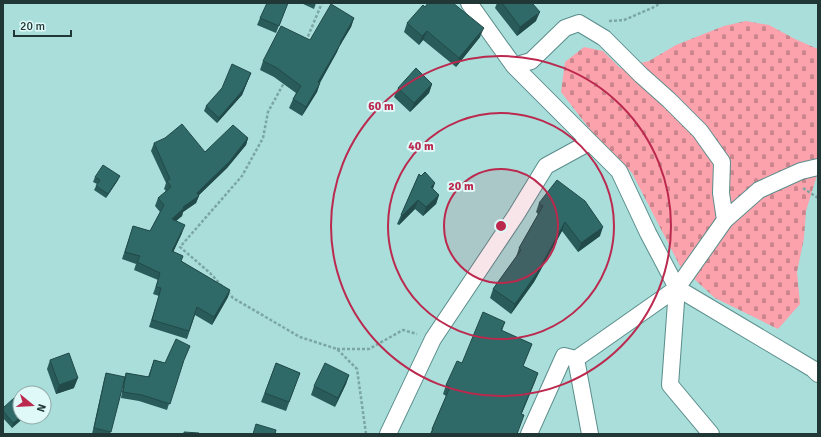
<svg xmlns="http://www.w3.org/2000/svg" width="821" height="437" viewBox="0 0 821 437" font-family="Signika,sans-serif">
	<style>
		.cemetery { fill: url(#cemetery-stones) }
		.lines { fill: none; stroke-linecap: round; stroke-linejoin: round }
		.minor-casing { stroke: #5a8d8b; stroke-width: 18 }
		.path { stroke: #7ba6a3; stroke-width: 2.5; stroke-dasharray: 3 2; stroke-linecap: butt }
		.minor { stroke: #fff; stroke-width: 16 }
		.wall { fill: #285b59 }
		.shaded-wall { fill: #214a49 }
		.building { fill: #2f6a68; stroke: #214a49 }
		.ring { fill: none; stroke: #bb2a4e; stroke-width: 2 }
		.centre { fill: #bb2a4e; stroke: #dff9f8; stroke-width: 2 }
		.ring-label { font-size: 12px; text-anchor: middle; font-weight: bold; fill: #bb2a4e; stroke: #dff9f8; stroke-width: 4; stroke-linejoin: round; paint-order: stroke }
	</style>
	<defs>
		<pattern id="cemetery-stones" width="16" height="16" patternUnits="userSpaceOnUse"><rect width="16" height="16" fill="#fca2ac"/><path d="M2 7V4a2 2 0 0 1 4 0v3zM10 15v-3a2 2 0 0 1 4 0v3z" fill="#cc858d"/></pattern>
	</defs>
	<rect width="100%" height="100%" fill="#a9dedb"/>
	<path class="cemetery" d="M746 21 769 25 795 39 818 49V172L806 211 804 238 797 272 800 304 778 329 715 298 680 266 632 173 592 132 561 92 565 62 584 47 603 51 620 68 649 61 676 45 724 26Z"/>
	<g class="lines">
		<defs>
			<path id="minor" d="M469 3 514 66 619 171 626 186 648 233 677 288 670 385 711 434
				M514 66 531 61 565 28 579 23 604 38 641 75 669 100 700 131 722 162 721 193 725 220
				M677 288 813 369 818 374
				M576 359 677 288 725 220 759 190 801 171 818 167
				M388 434 433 339 516 215 546 166 590 142
				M529 434 564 356 576 359 590 434"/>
		</defs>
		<use href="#minor" class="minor-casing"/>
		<path class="path" d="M609 21 624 20 652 8 661 3
			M306 41 322 3
			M803 188 818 198
			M222 286 210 273 180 247 242 176 263 138 268 112 285 81
			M228 292 233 298 300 337 337 349 357 369 366 434
			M337 349H369L403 330 417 334"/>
		<use href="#minor" class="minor"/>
	</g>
	<path class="wall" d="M288 3 276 33 257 25 260 18Z
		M301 3H316L314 9Z
		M497 3H532L536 21 517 36 495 8Z
		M425 7 480 37 456 67 423 40 419 45 404 32 407 23Z
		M354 18 351 27 339 47 337 52 320 83 317 92 302 116 289 108 293 99 296 93 274 77 260 70 263 61 310 40Z
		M251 73 242 95 217 123 204 111 206 106Z
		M432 84 429 93 410 112 394 97 398 88Z
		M248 138 246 145 227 168 199 195 196 203 183 212 182 216 176 221 182 233 173 252 181 261 230 290 228 297 212 325 195 315 187 339 149 327 159 296 153 294 158 280 134 270 136 264 122 259 133 226 150 231 160 212 155 206 158 198 166 191 164 189 166 183 151 151 154 143 205 152Z
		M419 174 439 195 436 204 423 216 415 209 399 225 397 224 401 215Z
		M95 177 118 180 106 198 94 190 97 184 93 182Z
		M539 203 600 236 578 252 562 231 534 282 511 314 490 298 493 289 516 257 519 248 538 214 536 212Z
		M505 322 502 331 532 344 523 366 538 373 521 414 517 434H430L446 396 443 394 446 385 462 363Z
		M190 346 182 364 167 410 139 401 121 398 124 379 126 373 148 377 154 360 165 363Z
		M50 360 74 388 56 394 47 369Z
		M276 363 300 373 286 411 261 402Z
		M106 373 120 397 118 404 110 434H92L104 380Z
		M349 375 346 384 335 407 311 395 314 386Z
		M3 408 20 417 12 428 3 418Z"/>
	<path class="shaded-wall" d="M540 12 536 21 517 36 520 27Z
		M354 18 351 27 339 47 337 52 315 91 320 83 317 92 302 116 306 107 318 82 340 43Z
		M484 28 480 37 456 67 459 58Z
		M427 31 423 40 419 45 422 36Z
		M251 73 242 95 217 123 219 118Z
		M432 84 429 93 410 112 414 103Z
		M248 138 246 145 227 168 198 196H199L196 203 183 212 182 216 170 226 172 219Z
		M120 176 118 180 106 198 108 194Z
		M435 183 432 192 431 187Z
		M439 195 436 204 423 216 426 207Z
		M418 200 415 209 399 225 402 216Z
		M565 222 562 231 534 282 511 314 515 304Z
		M185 225 182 233 170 259 172 251Z
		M603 227 600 236 578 252 581 243Z
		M230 290 228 297 212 325 214 317Z
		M538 373 535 382 518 423 521 414Z
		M349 375 346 384 335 407 338 398Z
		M78 378 74 388 56 394 59 385Z
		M21 417H25L12 428 13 423Z"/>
	<path class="building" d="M267 3H288L279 26 260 18Z
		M428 3H453L484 28 459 58 427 31 422 36 407 23 423 5 425 7Z
		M502 3H532L540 12 520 27Z
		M331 4 354 18 340 43H341L318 82 320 83 306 107 293 99 301 86 277 68 263 61 281 26 310 40Z
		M232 64 251 73 243 90 219 118 206 106 222 88Z
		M416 68 432 84 414 103 398 88Z
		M182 124 205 152 233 125 248 138 230 161 197 193 199 196 183 207 184 208 172 219 185 225 172 251 183 256 181 261 230 290 214 317 197 307 189 331 152 320 161 288 156 287 160 273 137 262 140 256 125 252 133 226 150 231 164 205 158 198 171 187 167 181 170 179 154 143 165 138Z
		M103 165 120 176 108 194 96 186 100 180 95 177Z
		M425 172 435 183 431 187 439 195 426 207 418 200 402 216 401 215 419 174 421 176Z
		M557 180 585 201 603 227 581 243 565 222 537 273 515 304 493 289 521 250 519 248 543 206 539 203Z
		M483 312 505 322 501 330 532 344 523 366 538 373 521 414 524 415 517 434H431L433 429H432L450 387 446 385 457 361 462 363Z
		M176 339 190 346 184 360 170 404 142 395 123 392 126 373 149 377 154 360 165 363Z
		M69 353 78 378 59 385 50 360Z
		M276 363 300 373 289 402 265 393Z
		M325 363 349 375 338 398 314 386Z
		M106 373 125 377 120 397 111 432 94 428Z
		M14 398 20 404V417H21L13 423 3 411V408Z
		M256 424 276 430 275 434H253Z
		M184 432 199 433V434H184Z"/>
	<circle cx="501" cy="226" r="57" fill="#bb2a4e" fill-opacity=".12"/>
	<g class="ring">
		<circle cx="501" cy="226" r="57"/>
		<circle cx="501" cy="226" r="113"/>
		<circle cx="501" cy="226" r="170"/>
	</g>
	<circle cx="501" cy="226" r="6" class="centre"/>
	<g class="ring-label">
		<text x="381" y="110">60 m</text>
		<text x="421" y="150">40 m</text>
		<text x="461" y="190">20 m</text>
	</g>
	<rect width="821" height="437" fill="none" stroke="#213736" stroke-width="8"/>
	<g transform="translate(32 405) rotate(108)"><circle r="19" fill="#dff9f8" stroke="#93abaa"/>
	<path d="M0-3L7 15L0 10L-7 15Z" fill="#bb2a4e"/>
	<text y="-6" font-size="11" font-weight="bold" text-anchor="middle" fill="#213736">N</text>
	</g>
	<path d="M14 30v6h57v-6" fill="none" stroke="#213736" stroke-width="2"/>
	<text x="20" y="30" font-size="12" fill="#213736" stroke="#dff9f8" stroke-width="3" paint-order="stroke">20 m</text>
</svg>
